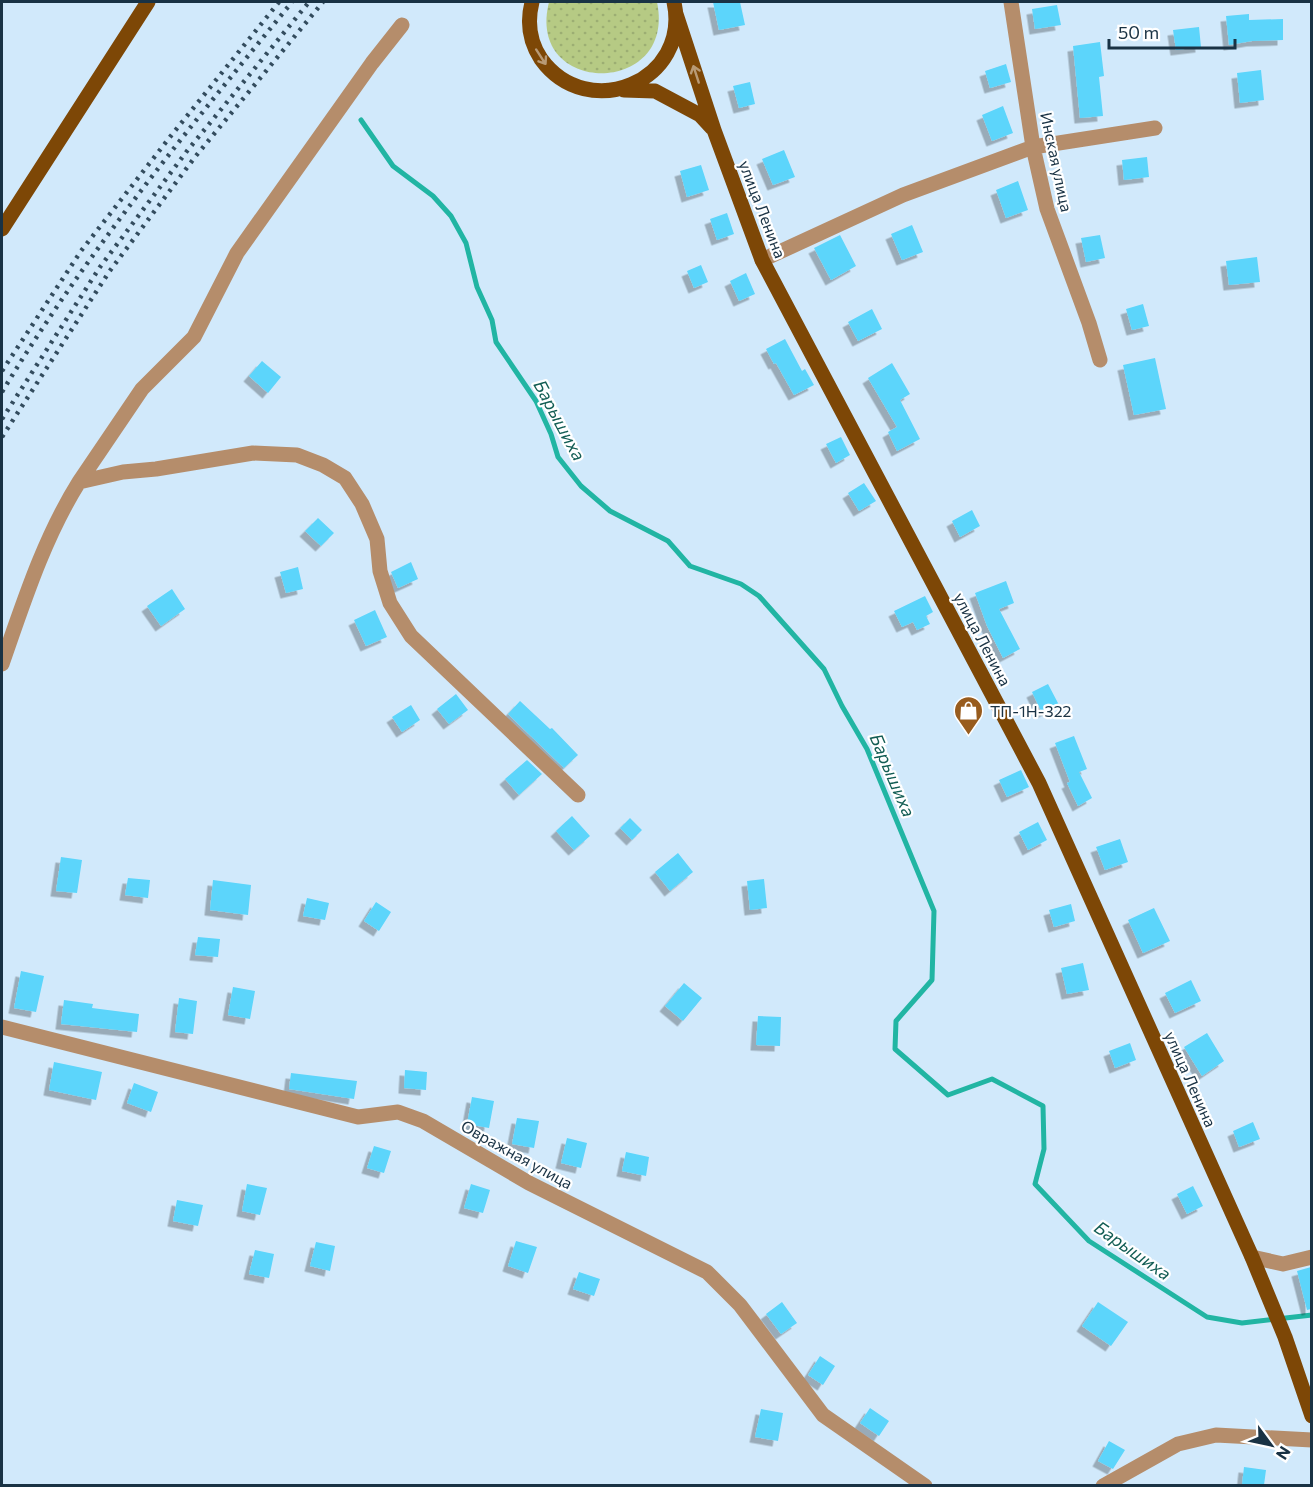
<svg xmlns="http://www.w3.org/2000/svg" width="1313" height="1487" viewBox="0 0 1313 1487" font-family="Commissioner,sans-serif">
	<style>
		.grass { fill: url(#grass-dots) }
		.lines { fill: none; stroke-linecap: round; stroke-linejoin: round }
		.stream { stroke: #21b5a3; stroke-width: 5 }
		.building { fill: #5cd5fb; filter: url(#shadow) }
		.minor { stroke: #b58d6b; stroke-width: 15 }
		.major { stroke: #7d4706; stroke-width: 15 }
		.rail { stroke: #334c5e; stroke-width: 4.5; stroke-dasharray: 3 6; stroke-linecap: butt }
		.oneway { stroke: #b89a76 }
		.labels { text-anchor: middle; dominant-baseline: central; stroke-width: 4.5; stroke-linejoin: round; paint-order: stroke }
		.street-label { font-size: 16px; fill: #193244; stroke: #fff }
		.poi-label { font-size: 16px; fill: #193244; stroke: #fff; text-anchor: start }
		.water-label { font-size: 18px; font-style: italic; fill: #125d54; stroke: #fff }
	</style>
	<defs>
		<pattern id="grass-dots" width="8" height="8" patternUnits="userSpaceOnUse" patternTransform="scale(1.5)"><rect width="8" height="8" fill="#b6ca84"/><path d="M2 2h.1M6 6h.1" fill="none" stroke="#9cae73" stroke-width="1.8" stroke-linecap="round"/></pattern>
		<filter id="shadow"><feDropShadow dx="-5.5" dy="5.5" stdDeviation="0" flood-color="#0004"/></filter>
	</defs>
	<rect width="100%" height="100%" fill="#d1e9fb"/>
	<path class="grass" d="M549 2H657C677 97 525 97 549 2Z"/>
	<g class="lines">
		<path class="stream" d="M361 120 393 166 433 196 451 216 466 243 477 287 492 320 496 342 536 401 551 434 558 457 581 486 610 511 668 541 690 566 741 584 759 596 824 669 842 706 867 749 934 911 932 980 896 1021 895 1049 948 1095 992 1079 1043 1106 1044 1149 1035 1184 1089 1241 1207 1317 1242 1323 1312 1315"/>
	</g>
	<path class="building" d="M713 2H740L745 25 719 30Z
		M1057 5 1061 25 1035 29 1032 9Z
		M1249 14V20L1283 19V40L1252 41 1229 45 1226 16Z
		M1199 27 1201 47 1176 50 1173 30Z
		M1100 42 1104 76 1099 77 1103 116 1080 118 1073 46Z
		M1006 64 1011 82 990 88 985 71Z
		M1261 70 1264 100 1240 103 1237 73Z
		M750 82 755 104 739 108 733 86Z
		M1003 106 1013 133 992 141 982 115Z
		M784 150 795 177 773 185 762 159Z
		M1147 157 1149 177 1124 180 1122 160Z
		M701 165 709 190 687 197 680 171Z
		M1018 181 1028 210 1006 218 996 190Z
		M727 213 734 234 717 240 710 219Z
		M912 225 923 252 902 260 891 234Z
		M840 235 856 266 831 280 814 248Z
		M1100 235 1105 258 1086 262 1081 238Z
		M1257 257 1260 282 1229 285 1226 261Z
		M701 265 708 282 694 288 687 271Z
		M746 273 755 294 739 301 730 281Z
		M1143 304 1149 326 1132 330 1126 309Z
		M872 309 882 329 858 341 848 322Z
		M785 339 802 371 805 369 814 385 794 395 776 363 774 364 766 349Z
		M1155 358 1166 409 1134 415 1123 365Z
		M262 361 281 377 268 393 249 376Z
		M892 363 910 394 900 400 920 439 897 451 888 432 897 427 868 378Z
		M841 437 850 455 836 463 826 444Z
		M864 483 876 501 859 511 848 493Z
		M972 510 980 526 960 537 952 521Z
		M318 518 334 533 321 546 305 531Z
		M411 562 418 579 398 588 391 572Z
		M298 567 303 589 286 593 280 572Z
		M1006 581 1014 603 999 609 1020 649 1003 658 987 626 975 593Z
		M172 589 185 609 161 626 147 606Z
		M925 596 933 612 926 616 930 624 917 630 913 622 902 627 894 611Z
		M375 610 387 637 366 646 354 620Z
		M1048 684 1059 705 1042 713 1032 692Z
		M456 694 468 710 449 724 437 709Z
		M520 701 550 729 552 728 578 755 564 768 508 714Z
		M411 705 420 720 402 732 392 717Z
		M1074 736 1087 769 1079 772 1092 798 1078 806 1067 783 1070 782 1055 743Z
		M527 760 542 774 519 795 505 779Z
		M1021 770 1029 787 1007 797 999 780Z
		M572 816 590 836 574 850 556 831Z
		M630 818 642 830 632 840 620 828Z
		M1038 822 1047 840 1028 850 1019 832Z
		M1120 839 1128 862 1105 870 1096 847Z
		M678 853 693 872 670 891 655 872Z
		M61 857 82 860 77 893 56 891Z
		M128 878 150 880 148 898 125 895Z
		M764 879 767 908 750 910 747 881Z
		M213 880 251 885 248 915 210 910Z
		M307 898 329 903 325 920 303 916Z
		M376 902 391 912 379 931 364 921Z
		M1071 904 1075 921 1054 927 1049 910Z
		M1154 908 1170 941 1143 953 1128 920Z
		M198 937 220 939 218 957 195 955Z
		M1083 963 1089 990 1067 994 1061 968Z
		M21 971 44 976 36 1012 14 1008Z
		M1191 980 1201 1001 1175 1013 1165 993Z
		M684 983 702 998 683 1021 665 1006Z
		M233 987 255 991 250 1019 228 1015Z
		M179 998 197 1001 193 1034 175 1032Z
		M64 1000 93 1004 92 1008 139 1014 137 1032 61 1024Z
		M758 1016 781 1017 780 1046 756 1045Z
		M1207 1033 1224 1061 1202 1076 1184 1047Z
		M1130 1043 1136 1060 1115 1068 1109 1051Z
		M54 1062 102 1072 96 1100 49 1090Z
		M405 1070 427 1072 426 1090 404 1088Z
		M291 1073 357 1081 354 1099 289 1089Z
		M134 1083 158 1092 151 1112 127 1103Z
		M472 1097 494 1101 489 1128 467 1124Z
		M517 1118 539 1121 534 1148 512 1144Z
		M1253 1122 1260 1139 1239 1147 1233 1131Z
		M567 1138 587 1143 581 1168 561 1163Z
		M374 1146 391 1151 384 1173 367 1168Z
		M626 1152 649 1157 646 1176 622 1171Z
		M247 1184 267 1188 260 1215 242 1211Z
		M471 1184 490 1190 483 1213 464 1208Z
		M1193 1186 1203 1206 1187 1214 1177 1194Z
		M177 1200 203 1205 198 1226 173 1221Z
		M516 1241 537 1247 528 1273 508 1266Z
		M316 1242 335 1246 330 1271 310 1266Z
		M255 1250 274 1254 269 1278 249 1274Z
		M1311 1267V1309L1307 1310 1297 1271Z
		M579 1272 600 1279 594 1296 573 1289Z
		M782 1302 797 1323 781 1334 766 1314Z
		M1098 1302 1128 1322 1111 1346 1082 1326Z
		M820 1356 835 1366 823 1385 808 1375Z
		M870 1408 889 1421 879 1436 860 1423Z
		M761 1409 783 1413 778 1441 755 1437Z
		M1109 1441 1125 1450 1113 1469 1098 1461Z
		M1244 1467 1266 1470 1264 1485H1242Z"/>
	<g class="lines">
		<path class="minor" d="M1011 2 1033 147 1047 209 1089 323 1100 360
			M762 260 903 195 1033 147 1155 128
			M79 482 142 389 194 337 237 253 372 63 402 25
			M2 664C24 601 44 538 79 482L123 472 156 469 253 453 297 455 323 465 345 478 362 504 377 539 380 571 390 603 411 636 578 795
			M2 1027 358 1117 398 1112 423 1121 529 1183 707 1272 740 1305 823 1415 925 1486
			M1252 1257 1283 1264 1312 1257
			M1103 1486 1178 1444 1216 1435 1312 1440"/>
		<path class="major" d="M532 2C527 22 529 41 541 59 588 124 691 81 674 2
			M676 14 714 130 762 260 1039 783 1252 1257 1285 1337 1312 1416
			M624 90 655 91 700 115 712 128
			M2 229 148 2"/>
		<path class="rail" d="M2 371 81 251 170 137 279 2
			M2 392C86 253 190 127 292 2
			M2 419 100 267 187 151 309 2
			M2 437 109 272 195 157 323 2"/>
	</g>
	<defs><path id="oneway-shaft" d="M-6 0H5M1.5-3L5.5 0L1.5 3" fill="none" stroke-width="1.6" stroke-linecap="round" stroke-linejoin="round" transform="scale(1.5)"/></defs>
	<g class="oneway">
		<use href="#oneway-shaft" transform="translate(541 57) rotate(57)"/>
		<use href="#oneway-shaft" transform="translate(696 74) rotate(-108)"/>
	</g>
	<defs>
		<symbol id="shop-pin" viewBox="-11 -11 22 30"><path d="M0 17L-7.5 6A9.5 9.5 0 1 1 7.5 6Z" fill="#985c1e" stroke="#fff"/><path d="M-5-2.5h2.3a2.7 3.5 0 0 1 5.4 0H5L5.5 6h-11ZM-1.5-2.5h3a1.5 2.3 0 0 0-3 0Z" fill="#fff"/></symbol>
	</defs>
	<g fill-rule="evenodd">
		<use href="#shop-pin" x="952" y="694" width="33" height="45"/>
	</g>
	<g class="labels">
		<g class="street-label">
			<text transform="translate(1057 162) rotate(78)">Инская улица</text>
			<text transform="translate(763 209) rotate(69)">улица Ленина</text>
			<text transform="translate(983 639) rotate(62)">улица Ленина</text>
			<text transform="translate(1191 1079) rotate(66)">улица Ленина</text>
			<text transform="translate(517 1154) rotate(29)">Овражная улица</text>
		</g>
		<g class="poi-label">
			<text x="990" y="710">ТП-1Н-322</text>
		</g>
		<g class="water-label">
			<text transform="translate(560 420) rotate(62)">Барышиха</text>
			<text transform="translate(893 775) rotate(67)">Барышиха</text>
			<text transform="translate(1133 1250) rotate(35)">Барышиха</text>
		</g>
	</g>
	<rect width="1313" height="1487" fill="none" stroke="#193244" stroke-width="6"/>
	<g transform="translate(1271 1445) rotate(123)" stroke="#ffffff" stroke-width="4.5" paint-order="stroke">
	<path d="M0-4.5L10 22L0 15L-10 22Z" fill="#193244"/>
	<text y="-9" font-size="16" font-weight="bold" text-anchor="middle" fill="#193244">N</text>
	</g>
	<path d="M1109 39v9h126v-9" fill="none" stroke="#193244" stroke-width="3"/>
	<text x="1118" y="39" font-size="18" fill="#193244" stroke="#ffffff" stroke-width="4.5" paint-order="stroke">50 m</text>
</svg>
